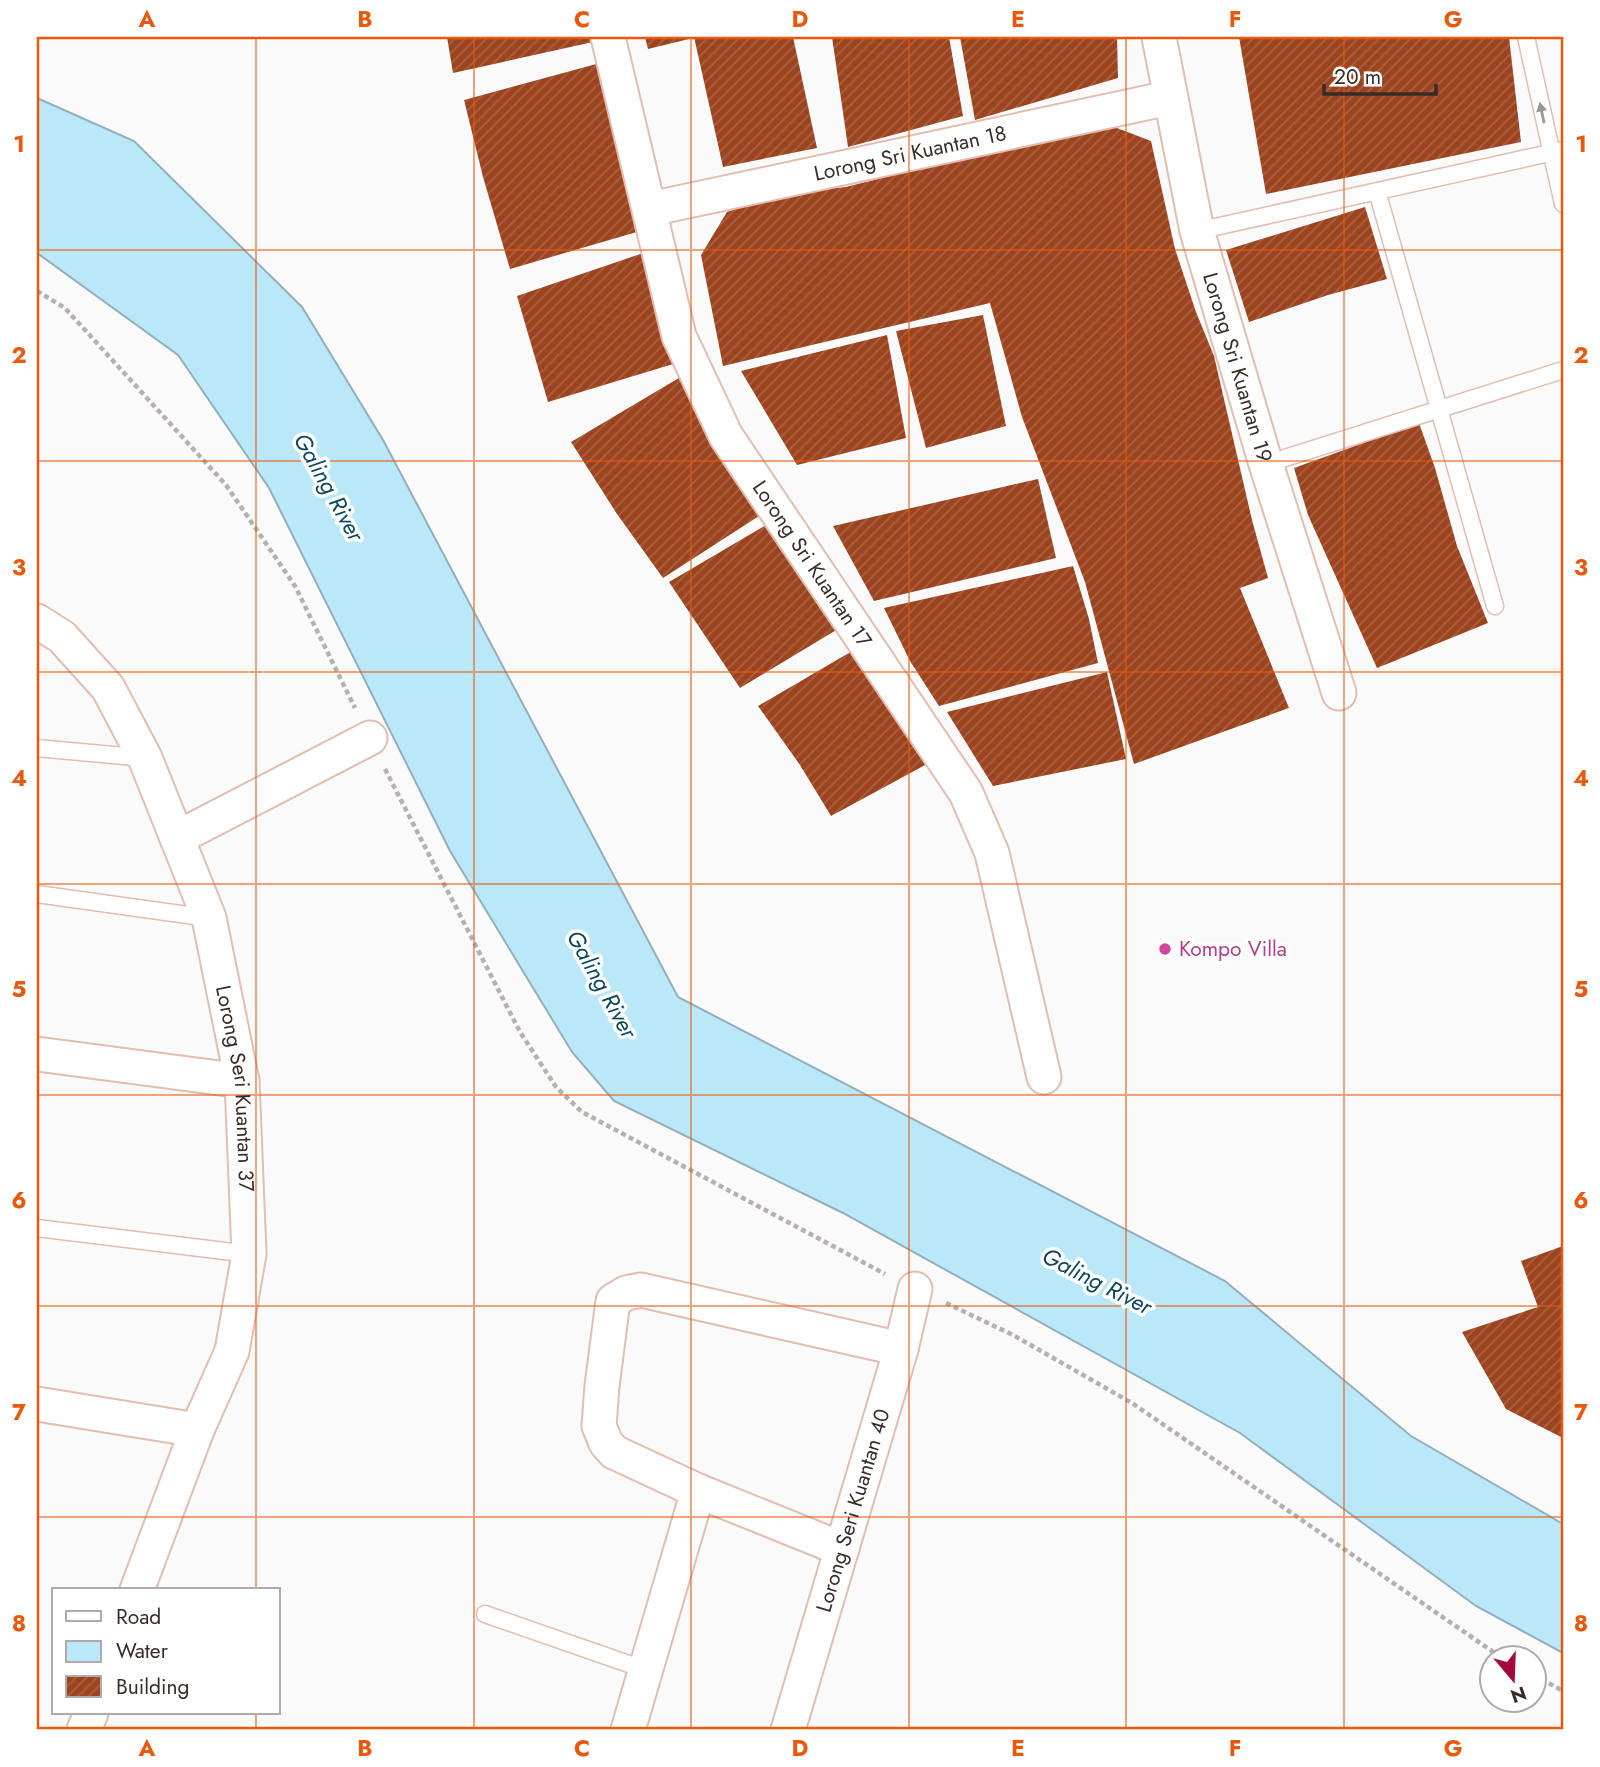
<svg xmlns="http://www.w3.org/2000/svg" width="1600" height="1767" viewBox="0 0 1600 1767" font-family="Jost,sans-serif">
	<style>
		.water { fill: #bbe8f9; stroke: #94afba; stroke-width: 2 }
		.building { fill: url(#building-hatch) }
		.lines { fill: none; stroke-linecap: round; stroke-linejoin: round }
		.service-casing { stroke: #e2bdb0; stroke-width: 19 }
		.minor-casing { stroke: #e2bdb0; stroke-width: 37 }
		.path { stroke: #b6b1af; stroke-width: 4.5; stroke-dasharray: 5 3.5; stroke-linecap: butt }
		.service { stroke: #fff; stroke-width: 16 }
		.minor { stroke: #fff; stroke-width: 33 }
		.oneway { fill: #9c9592 }
		.grid { fill: none; stroke: #e8590c; stroke-width: 2; stroke-opacity: 0.55 }
		.hotel-dot { fill: #d1479c; stroke: #fff; stroke-width: 2.5 }
		.labels { text-anchor: middle; dominant-baseline: central; stroke-width: 7; stroke-linejoin: round; paint-order: stroke }
		.street-label { font-size: 21px; fill: #392b26; stroke: #fff }
		.hotel-label { font-size: 21px; fill: #b23c85; stroke: #fff; text-anchor: start }
		.water-label { font-size: 23px; font-style: italic; fill: #0d4759; stroke: #fff }
		.neatline { fill: none; stroke: #e8590c; stroke-width: 2.5 }
		.grid-label { font-size: 23px; text-anchor: middle; font-weight: bold; fill: #e8590c }
	</style>
	<defs>
		<pattern id="building-hatch" width="6" height="6" patternUnits="userSpaceOnUse" patternTransform="scale(1.75)"><rect width="6" height="6" fill="#9d441e"/><path d="M-1 1l2-2M0 6l6-6M5 7l2-2" fill="none" stroke="#a76346"/></pattern>
	</defs>
	<rect width="100%" height="100%" fill="#fafafa"/>
	<path class="water" d="M37 98 134 141 302 307 383 440 678 997 1225 1281 1411 1436 1563 1524V1653L1476 1606 1240 1433 843 1213 614 1101 572 1052 450 851 269 488 178 355 37 253Z"/>
	<path class="building" d="M447 37H592L593 42 453 73Z
		M645 37H693V38L648 49Z
		M694 37H793L817 148 723 167Z
		M832 37H949L963 116 848 147Z
		M960 37H1117L1118 78 975 120Z
		M1239 37H1509L1521 142 1266 194Z
		M600 63 647 229 510 269 483 177 464 100Z
		M1109 125 1151 141 1175 249 1196 312 1214 356 1252 520 1268 578 1240 588 1289 708 1134 764 1085 582 1022 417 990 303 723 366 701 255 727 212 779 194 846 187 968 156Z
		M1365 207 1387 279 1328 295 1249 322 1226 250Z
		M652 250 683 361 548 402 517 296Z
		M983 315 1006 426 926 448 896 331Z
		M887 335 906 438 797 465 741 371Z
		M684 375 765 512 663 578 617 514 571 442Z
		M1419 423 1435 468 1457 546 1488 623 1377 668 1308 515 1294 468Z
		M1038 479 1056 558 874 601 833 526Z
		M773 521 838 629 740 688 669 582Z
		M1073 566 1089 619 1098 663 939 706 910 661 884 608Z
		M859 647 927 764 831 816 800 765 758 706Z
		M1107 672 1126 759 993 786 947 712Z
		M1563 1246V1438L1506 1409 1462 1332 1538 1307 1521 1261Z"/>
	<g class="lines">
		<defs>
			<path id="service" d="M1526 37 1563 204
				M1377 191 1495 606
				M1197 231 1563 150
				M1266 464 1563 370
				M37 748 145 758
				M37 894 209 918
				M37 1228 249 1254
				M485 1614 646 1670"/>
			<g id="minor">
				<path id="s1" d="M608 37 679 336 726 436 966 793 992 853 1044 1077"/>
				<path id="s2" d="M1159 37 1197 231 1266 464 1339 693"/>
				<path id="s3" d="M650 209 1169 98"/>
				<path id="s4" d="M37 621 62 637 108 688 145 758 209 918 242 1081 249 1254 232 1351 197 1430 137 1590"/>
				<path d="M177 838 370 738"/>
				<path d="M37 1054 242 1081"/>
				<path d="M37 1404 197 1430"/>
				<path d="M698 1491 614 1452 606 1443 599 1426 602 1386 613 1301 626 1293 641 1290 901 1349"/>
				<path d="M84 1730 91 1713"/>
				<path d="M628 1730 698 1491 842 1549"/>
				<path id="s5" d="M788 1730 901 1349 915 1289"/>
			</g>
		</defs>
		<use href="#service" class="service-casing"/>
		<use href="#minor" class="minor-casing"/>
		<path class="path" d="M37 291 65 308 226 485 295 586 355 708
			M385 769 520 1032 556 1087 582 1112 885 1274
			M946 1303 1013 1335 1132 1403 1502 1658
			M1534 1675 1563 1691"/>
		<use href="#service" class="service"/>
		<use href="#minor" class="minor"/>
	</g>
	<defs><path id="oneway-solid" d="M-6-.8H1V-3.2L6.5 0L1 3.2V.8H-6Z" transform="scale(1.75)"/></defs>
	<use class="oneway" href="#oneway-solid" transform="translate(1542 113) rotate(-102)"/>
	<path class="grid" d="M256 37V1590M474 37V1730M691 37V1730M909 37V1730M1126 37V1730M1344 37V1730M37 250H1563M37 461H1563M37 672H1563M37 884H1563M37 1095H1563M37 1306H1563M37 1517H1563M256 1713V1730"/>
	<circle class="hotel-dot" cx="1165" cy="949" r="7"/>
	<g class="labels">
		<g class="street-label">
			<text stroke="none"><textPath href="#s3" startOffset="266">Lorong Sri Kuantan 18</textPath></text>
			<text stroke="none"><textPath href="#s2" startOffset="340">Lorong Sri Kuantan 19</textPath></text>
			<text stroke="none"><textPath href="#s1" startOffset="572">Lorong Sri Kuantan 17</textPath></text>
			<text stroke="none"><textPath href="#s4" startOffset="523">Lorong Seri Kuantan 37</textPath></text>
			<text stroke="none"><textPath href="#s5" startOffset="229">Lorong Seri Kuantan 40</textPath></text>
		</g>
		<g class="hotel-label">
			<text x="1179" y="949">Kompo Villa</text>
		</g>
		<g class="water-label">
			<text transform="translate(329 487) rotate(61)">Galing River</text>
			<text transform="translate(602 984) rotate(61)">Galing River</text>
			<text transform="translate(1097 1281) rotate(27)">Galing River</text>
		</g>
	</g>
	<rect width="1600" height="1767" fill="none" stroke="#ffffff" stroke-width="77"/>
	<rect x="52" y="1588" width="228" height="126" fill="#ffffff" stroke="#b0aaa8" stroke-width="2"/>
	<rect x="66" y="1611" width="35" height="10" fill="#ffffff" stroke="#b0aaa8" stroke-width="2"/>
	<text x="116" y="1624" font-size="21" fill="#392b26">Road</text>
	<rect x="66" y="1641" width="35" height="21" fill="#bbe8f9" stroke="#b0aaa8" stroke-width="2"/>
	<text x="116" y="1658" font-size="21" fill="#392b26">Water</text>
	<rect x="66" y="1676" width="35" height="21" fill="url(#building-hatch)" stroke="#b0aaa8" stroke-width="2"/>
	<text x="116" y="1694" font-size="21" fill="#392b26">Building</text>
	<g transform="translate(1513 1679) rotate(161)"><circle r="33" fill="#ffffff" stroke="#b0aaa8" stroke-width="2"/>
	<path d="M0-5L12 26L0 18L-12 26Z" fill="#a4093c"/>
	<text y="-10" font-size="19" font-weight="bold" text-anchor="middle" fill="#392b26">N</text>
	</g>
	<path d="M1324 84v10h112v-10" fill="none" stroke="#392b26" stroke-width="3.5"/>
	<text x="1334" y="84" font-size="21" fill="#392b26" stroke="#ffffff" stroke-width="5" paint-order="stroke">20 m</text>
	<rect x="38" y="38" width="1524" height="1690" class="neatline"/>
	<g class="grid-label">
		<text x="147" y="27">A</text>
		<text x="365" y="27">B</text>
		<text x="582" y="27">C</text>
		<text x="800" y="27">D</text>
		<text x="1018" y="27">E</text>
		<text x="1235" y="27">F</text>
		<text x="1453" y="27">G</text>
		<text x="19" y="152">1</text>
		<text x="1581" y="152">1</text>
		<text x="19" y="363">2</text>
		<text x="1581" y="363">2</text>
		<text x="19" y="575">3</text>
		<text x="1581" y="575">3</text>
		<text x="19" y="786">4</text>
		<text x="1581" y="786">4</text>
		<text x="19" y="997">5</text>
		<text x="1581" y="997">5</text>
		<text x="19" y="1208">6</text>
		<text x="1581" y="1208">6</text>
		<text x="19" y="1420">7</text>
		<text x="1581" y="1420">7</text>
		<text x="19" y="1631">8</text>
		<text x="1581" y="1631">8</text>
		<text x="147" y="1756">A</text>
		<text x="365" y="1756">B</text>
		<text x="582" y="1756">C</text>
		<text x="800" y="1756">D</text>
		<text x="1018" y="1756">E</text>
		<text x="1235" y="1756">F</text>
		<text x="1453" y="1756">G</text>
	</g>
</svg>
